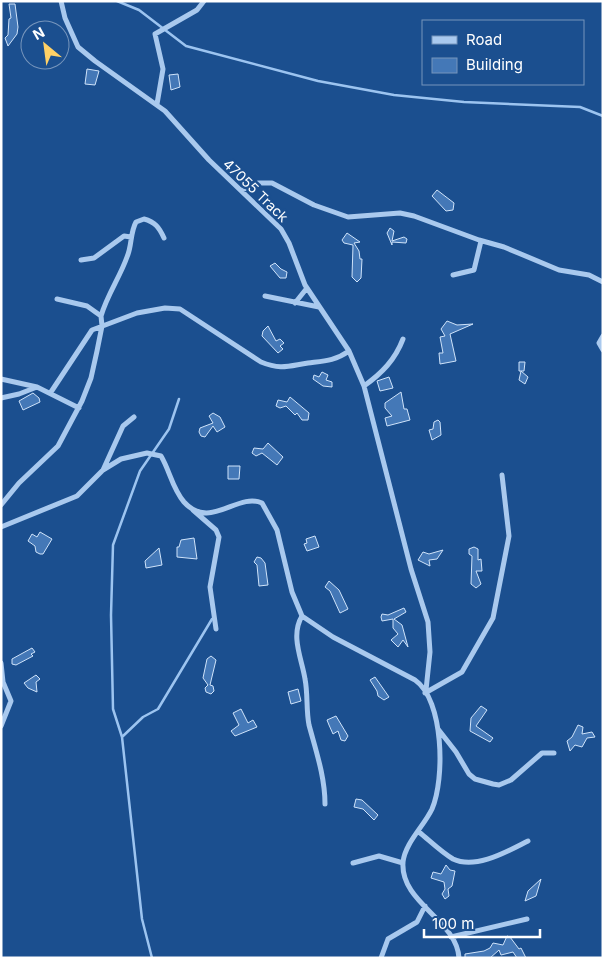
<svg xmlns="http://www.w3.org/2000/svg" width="604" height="959" viewBox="0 0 604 959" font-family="Inter,sans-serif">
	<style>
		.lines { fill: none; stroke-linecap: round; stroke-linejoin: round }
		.stream { stroke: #9cc4f0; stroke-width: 2.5 }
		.building { fill: #4478b7; stroke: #cfe3fa }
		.street { stroke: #a9c9ee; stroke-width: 5 }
		.labels { text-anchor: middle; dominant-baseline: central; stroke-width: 5; stroke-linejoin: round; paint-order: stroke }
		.street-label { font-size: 14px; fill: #fff; stroke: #1b4f8f }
	</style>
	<rect width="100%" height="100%" fill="#1b4f8f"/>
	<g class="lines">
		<path class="stream" d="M117 1 139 10 186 46 318 81 394 95 464 102 580 107 603 116
			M122 737 143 717 158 709 212 619
			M152 958 142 919 122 737 113 709 111 615 113 545 140 471 169 429 179 399"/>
	</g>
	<path class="building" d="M9 4H15L18 27 17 34 8 46 5 38 8 35 9 19 11 18Z
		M87 69 99 71 95 85 85 84Z
		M178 74 180 87 171 90 169 75Z
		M437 190 454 203 453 210 446 211 432 196Z
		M390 228 394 231 392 241 404 237 407 239 406 243 392 242V245L387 233Z
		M347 233 360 242 354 243 359 251 360 259H362L361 278 357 282 352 277 353 245 344 243 342 240Z
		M275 263 281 269 287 272 286 278H280L270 266Z
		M447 321 457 325 473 324 450 334 456 361 440 364 439 353H443L440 337 445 336 441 329Z
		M268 326 276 341 280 339 284 343 280 346 283 349 278 353 262 336 263 331Z
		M519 362H525L524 371H521L528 377 525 384 519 380 521 371H519Z
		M322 372 328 375 326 380 332 382V387L323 386 313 379 314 375 319 377Z
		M389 377 393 388 380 391 377 381Z
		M401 392 404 409H407L410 420 387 426 385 418 392 416 385 408V403Z
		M33 393 39 398 40 402 23 410 19 401Z
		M290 397 309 413 308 420H302L297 413 295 415 286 406 280 408 276 406 278 400 287 402Z
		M213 413 220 417 225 427 217 432 213 426 205 437 201 436 199 432 200 428 213 423 209 416Z
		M438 420 440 422 441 435 432 440 429 430 433 429 434 422Z
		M268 443 283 457 277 465 262 453 256 456 252 453 254 448 263 449Z
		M228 466H240L239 479H228Z
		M40 532 52 539 43 554H40L36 552 35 546 28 541 32 534 37 537Z
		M315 536 319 547 307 551 304 544 307 543 306 539Z
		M194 538 197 559 177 557V547H179L181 540Z
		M474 547 478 549V560L481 559 482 571H476L481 584 476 588 471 584 472 556 469 554V549Z
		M159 548 162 565 146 568 145 561Z
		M443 550 437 559 429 560 430 566 418 560 423 552 429 554Z
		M257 557 261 558 265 563 268 585 259 586 257 565 254 562Z
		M329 581 339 590 348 609 340 613 330 591 325 587Z
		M404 608 406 612 394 619 402 625 408 647 403 640 398 647 391 640 398 634 393 628V619L382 621 381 617 382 614 388 615Z
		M32 648 35 652 31 654 33 656 16 665 12 664V659Z
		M211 656 216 660 210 685 213 686 214 691 211 694 206 692 205 688 208 685 203 678 207 659Z
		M36 675 40 679 36 682 37 692 28 688 24 683Z
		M375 677 389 697 384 700 378 696 377 691 370 680Z
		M298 689 301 701 291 704 288 692Z
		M481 706 487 710 476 726 493 738 490 742 470 731 471 718Z
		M241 709 248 723 253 720 257 727 235 736 231 731 239 725 233 713Z
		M336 716 348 736 345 741 341 740 338 731 333 734 329 725 327 720Z
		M578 725 583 727 582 734 592 732 595 737 587 738 582 747 575 745 570 751 567 741 572 737Z
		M356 799 362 800 378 815 374 820 363 809 354 807Z
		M446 865 450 870 455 871 452 886 448 889 449 896 445 899 442 894 445 889 444 882 431 878 433 872 441 874Z
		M541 879 536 896 525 901 528 891Z
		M507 936 510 937 519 949 521 948 526 958H517L513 952 501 955 499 950 490 958H465V954L484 951 490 948 493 943 503 945Z"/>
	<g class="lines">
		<path class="street" d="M61 1 65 18 78 47 95 61 165 111 209 160 281 229 289 243 305 285 349 351 364 386 411 569 428 622 430 652 426 690
			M157 104 163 69 155 34 197 10 204 1
			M242 190 258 183H272L314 205 348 217 400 213 414 216 479 240 504 247 559 270 589 275 603 282
			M81 260 94 258 124 236 131 237
			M453 275 474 270 481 241
			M265 296 319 307
			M295 303 307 288
			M101 316C107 295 120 277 127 257 132 246 130 233 136 222L144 219C155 222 159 227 164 238
			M603 336 599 343 603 350
			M1 379 37 387 79 408
			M364 386C382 373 395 360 403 339
			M51 392 92 330 137 313 165 308 180 309 261 362C281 370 288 366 308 363 324 361 335 361 349 351
			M1 398 19 394 37 387
			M103 470 123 426 134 417
			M1 505 19 483 58 446 82 401 91 378 97 351 102 326 101 316 87 306 57 299
			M193 510 216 530 219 537 210 587 216 629
			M1 527 77 496 103 470 121 459 147 453 161 456C170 471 172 488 184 502 210 531 237 492 262 503L277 530 292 592 302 616 333 637 415 680C444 700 445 779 432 809 424 826 405 843 403 862 400 903 457 920 459 958
			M302 616C290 636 302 659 305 679 308 694 306 710 309 725 316 751 325 777 325 804
			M1 663 3 682 11 701 1 726
			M425 693 462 672 493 618 509 536 502 475
			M438 729 456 752 469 774 475 779 493 784 499 785 511 780 542 753H554
			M419 832C430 841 441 852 453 859 476 870 508 851 528 841
			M353 863 379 856 403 863
			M451 937 527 919
			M381 958 388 939 417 922 425 906"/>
	</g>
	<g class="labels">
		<g class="street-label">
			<text transform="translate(256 190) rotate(44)">47055 Track</text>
		</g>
	</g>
	<rect width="604" height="959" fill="none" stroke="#ffffff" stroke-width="5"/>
	<rect x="422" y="20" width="162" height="65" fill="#1b4f8f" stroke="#7695bc"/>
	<rect x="432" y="36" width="25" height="8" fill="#a9c9ee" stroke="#7695bc"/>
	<text x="466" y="45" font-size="15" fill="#ffffff">Road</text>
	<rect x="432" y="58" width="25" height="15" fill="#4478b7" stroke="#7695bc"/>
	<text x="466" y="70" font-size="15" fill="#ffffff">Building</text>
	<g transform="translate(45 45) rotate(331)"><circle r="24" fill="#1b4f8f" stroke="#7695bc"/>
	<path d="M0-4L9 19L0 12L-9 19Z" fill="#ffd166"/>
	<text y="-8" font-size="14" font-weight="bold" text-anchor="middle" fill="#ffffff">N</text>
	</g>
	<path d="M424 929v8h116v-8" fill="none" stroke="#ffffff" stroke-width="2.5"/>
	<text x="432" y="929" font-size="15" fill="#ffffff" stroke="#1b4f8f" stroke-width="4" paint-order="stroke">100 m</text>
</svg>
